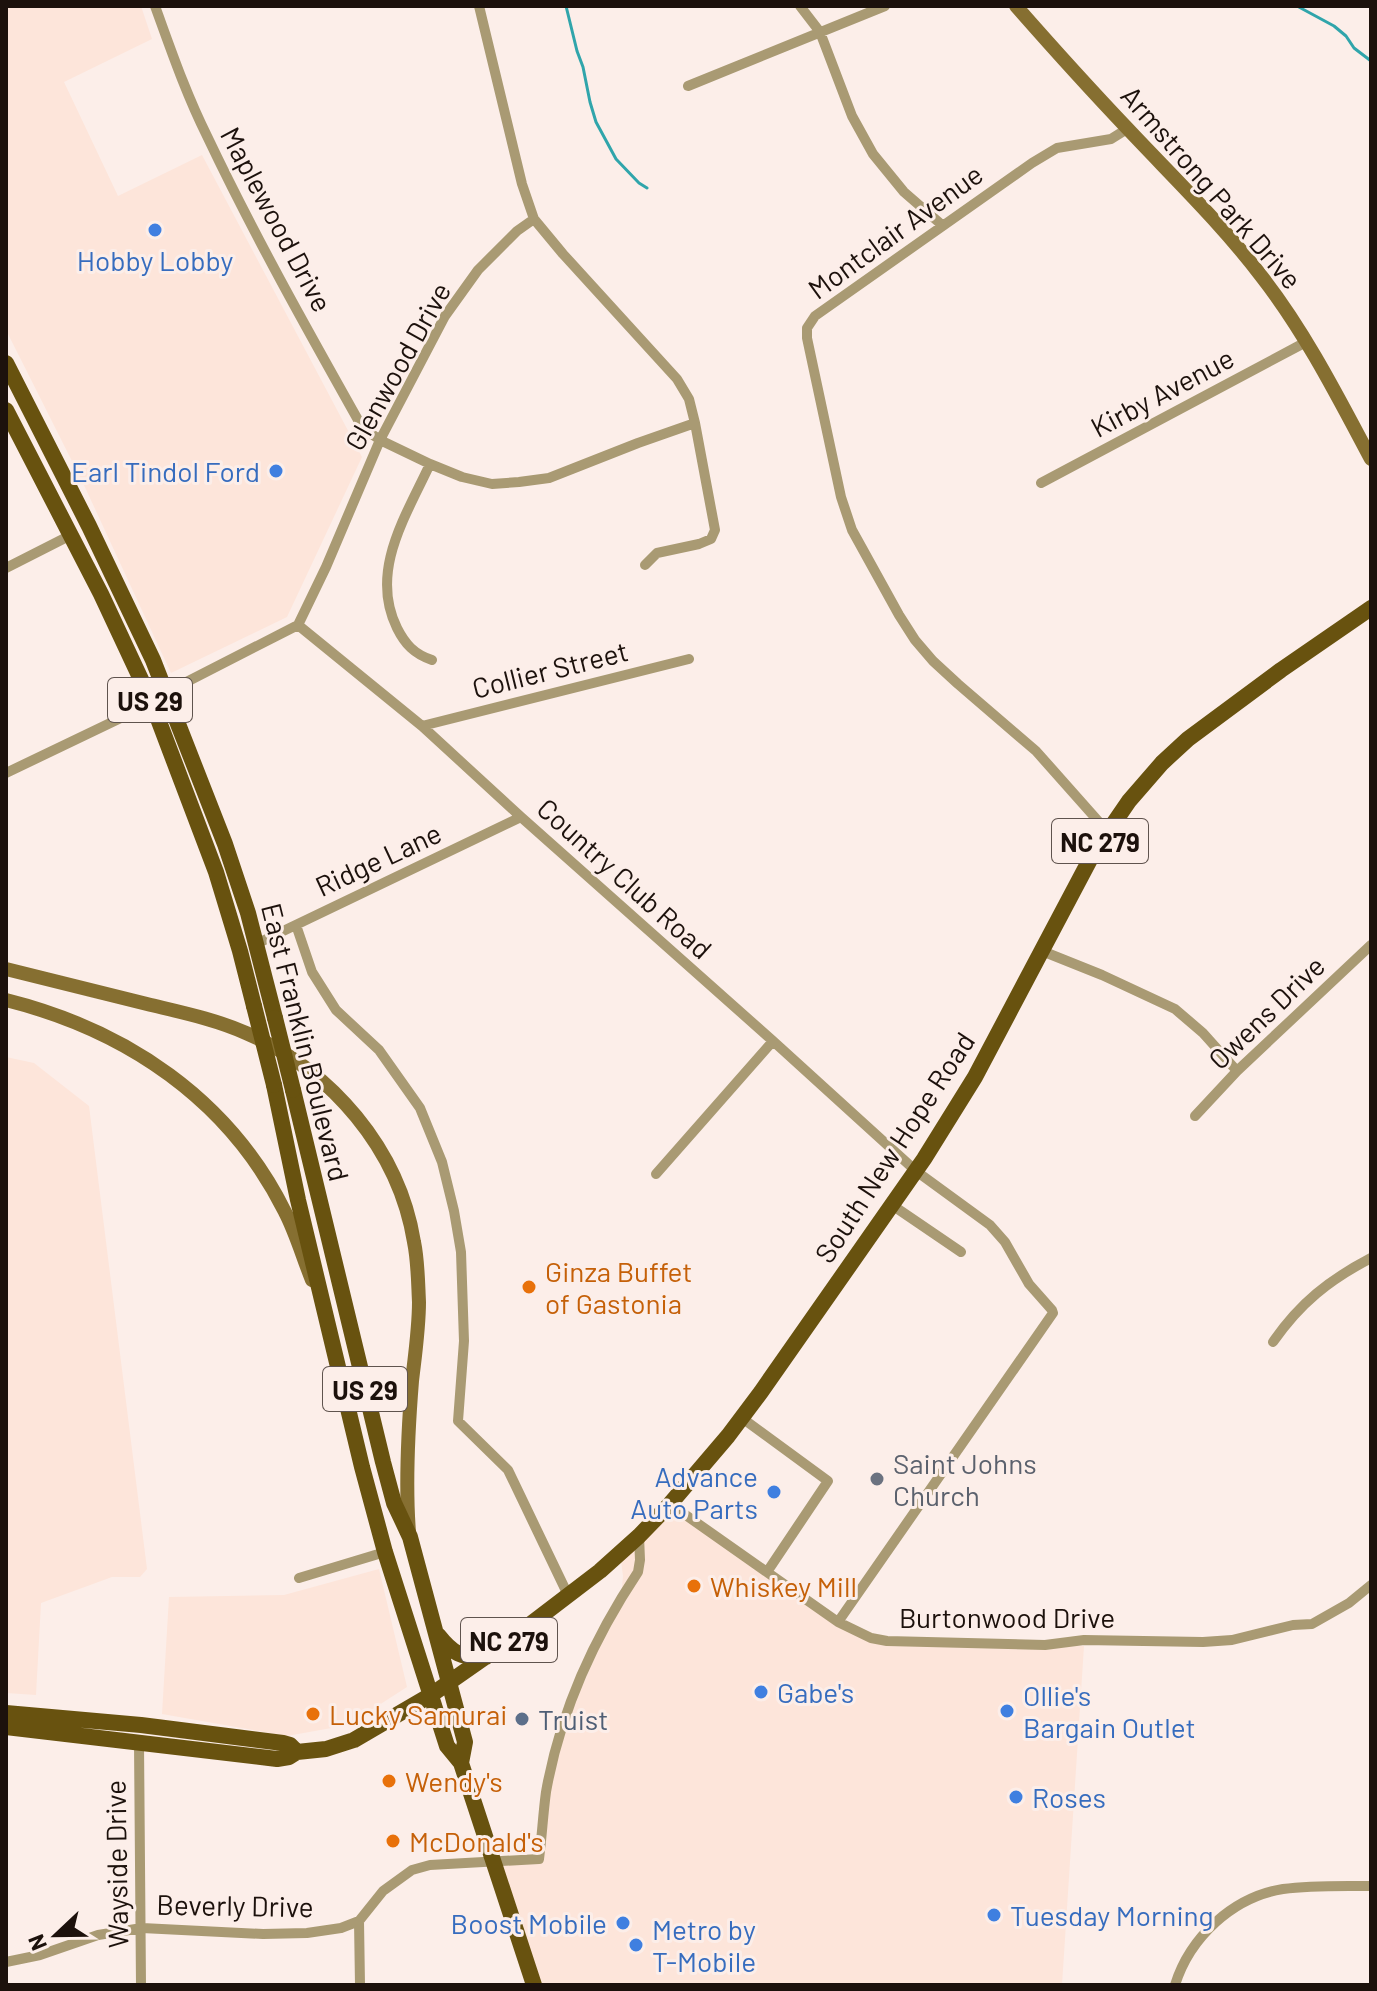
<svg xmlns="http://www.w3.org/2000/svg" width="1377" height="1991" viewBox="0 0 1377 1991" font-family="Barlow,sans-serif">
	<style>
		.built { fill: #fde5da }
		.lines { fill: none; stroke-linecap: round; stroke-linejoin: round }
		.stream { stroke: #30a5ab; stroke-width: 3 }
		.minor { stroke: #a99a73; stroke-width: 10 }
		.secondary { stroke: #866f31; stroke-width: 14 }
		.primary { stroke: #68520f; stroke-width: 16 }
		.primary-bridge { stroke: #68520f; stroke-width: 16 }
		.shop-dot { fill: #3f7fe0; stroke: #fceee9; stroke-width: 3 }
		.food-dot { fill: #e8710a; stroke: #fceee9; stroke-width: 3 }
		.worship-dot { fill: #6b7280; stroke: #fceee9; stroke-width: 3 }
		.service-dot { fill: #5c6f8a; stroke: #fceee9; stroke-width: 3 }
		.labels { text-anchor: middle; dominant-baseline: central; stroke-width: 6; stroke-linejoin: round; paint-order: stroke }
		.shield { fill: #fceee9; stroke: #5f534e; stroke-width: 2 }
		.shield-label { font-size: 26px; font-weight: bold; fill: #1c110c }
		.street-label { font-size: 28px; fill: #1c110c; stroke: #fceee9 }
		.shop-label { font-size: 28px; fill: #366cbe; stroke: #fceee9; text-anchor: start }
		.food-label { font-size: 28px; fill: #c56008; stroke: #fceee9; text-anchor: start }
		.worship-label { font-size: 28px; fill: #5b616d; stroke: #fceee9; text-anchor: start }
		.service-label { font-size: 28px; fill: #4e5e75; stroke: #fceee9; text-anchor: start }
	</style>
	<rect width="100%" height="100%" fill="#fceee9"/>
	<path class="built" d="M6 6H141L152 39 64 82 118 196 202 155 362 457 287 617 171 673 83 483 6 330Z
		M6 1057 34 1063 89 1106 147 1569 140 1577H112L41 1603 36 1695 6 1693Z
		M670 1504 839 1622 901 1643 1084 1646 1062 1985H534L493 1861 539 1858 546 1793 562 1732 621 1598 623 1576 620 1553Z
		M379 1569 407 1687 348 1725 287 1736 162 1714 169 1597 284 1595Z"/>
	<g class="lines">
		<path class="stream" d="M566 6 577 51 583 67 590 102 596 122 616 159 639 183 647 188
			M1297 6 1334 26 1346 36 1354 48 1371 61"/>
		<path class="minor" d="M155 6C171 50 186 94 207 136 254 235 308 331 362 427L380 440 430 464 462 477 492 484 519 482 549 478 638 443 695 423
			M800 6 820 32 852 116 873 154 904 192 942 225
			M688 86 885 6
			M534 219 563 254 677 379 689 399 695 423 715 530 711 539 699 544 657 553 645 565
			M430 464C406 516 369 571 397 628 405 644 414 654 432 660
			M1041 483 1306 342
			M6 568 71 535
			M298 625 422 726 521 817 773 1041 916 1171 990 1225 1005 1242 1029 1284 1052 1310 1053 1313 838 1622
			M298 625 326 567 380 440 445 316 478 270 517 231 534 219 522 184 479 6
			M422 726 689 659
			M6 773 152 703 165 693 298 625
			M1107 831 1036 751 958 684 933 661 915 640 899 615 852 530 841 497 807 338V328L815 316 1032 163 1057 148 1111 139 1127 129
			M296 925 312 972 336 1010 379 1050 420 1108 442 1162 454 1211 461 1252 464 1341 458 1421 508 1470 568 1595
			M256 944 521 817
			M1042 951 1102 975 1175 1009 1203 1033 1237 1071
			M1195 1116 1237 1071 1371 945
			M656 1174 773 1041
			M892 1205 961 1252
			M1273 1342C1300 1303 1329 1280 1371 1258
			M742 1418 828 1481 767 1572
			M670 1504 838 1622 871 1638 887 1641 1045 1645 1084 1640 1203 1642 1232 1640 1293 1625 1312 1624 1349 1603 1371 1585
			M299 1578 385 1552
			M139 1743 141 1985
			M359 1921 360 1985
			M6 1962 40 1955 98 1935 142 1928 263 1934 307 1933 341 1928 359 1921 383 1891 412 1870 430 1865 539 1859C542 1836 543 1814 546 1792 560 1713 594 1638 638 1572L640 1560 639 1536
			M1175 1985C1190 1937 1233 1897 1283 1889 1312 1885 1342 1886 1371 1886"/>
		<path class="secondary" d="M1016 6C1052 47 1089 88 1127 128 1173 177 1221 223 1262 277 1305 332 1338 397 1371 459
			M6 969C53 981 100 992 147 1004 180 1012 215 1019 246 1033 331 1070 399 1149 414 1242 418 1261 418 1282 419 1302 419 1328 415 1355 412 1381 408 1431 405 1482 409 1532
			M6 1000C126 1030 229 1099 285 1212 296 1233 303 1258 312 1280"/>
		<path class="primary" d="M6 363 89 526 153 660 225 844 248 913 275 1018
			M6 410 101 594 152 703 216 872 240 951 254 1006
			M274 1085 298 1200 362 1467 385 1552 447 1746 461 1763 534 1985
			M293 1090 383 1462 394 1503 410 1537 465 1742 461 1763
			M438 1635C453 1654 461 1658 486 1657
			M6 1713 141 1725 283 1743 290 1745 297 1752
			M6 1727 277 1759 289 1757 297 1752 326 1749 354 1740 431 1695 511 1639 600 1571 639 1536 670 1504 728 1436 761 1392 924 1159 975 1077 1094 852 1129 801 1162 763 1188 739 1281 670 1371 608"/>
		<path class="primary-bridge" d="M254 1006 274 1085
			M275 1018 293 1090"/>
	</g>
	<g class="shop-dot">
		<circle cx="155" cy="230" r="8"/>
		<circle cx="276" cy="471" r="8"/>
		<circle cx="774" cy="1492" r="8"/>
		<circle cx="761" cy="1692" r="8"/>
		<circle cx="1007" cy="1711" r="8"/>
		<circle cx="1016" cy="1797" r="8"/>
		<circle cx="994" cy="1915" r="8"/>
		<circle cx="623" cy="1923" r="8"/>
		<circle cx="636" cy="1945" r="8"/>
	</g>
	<g class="food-dot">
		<circle cx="529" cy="1287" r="8"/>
		<circle cx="694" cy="1586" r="8"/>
		<circle cx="313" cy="1714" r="8"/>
		<circle cx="389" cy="1781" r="8"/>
		<circle cx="393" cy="1841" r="8"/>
	</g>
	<circle class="worship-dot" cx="877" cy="1479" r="8"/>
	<circle class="service-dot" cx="522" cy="1719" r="8"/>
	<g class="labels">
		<g class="shield">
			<rect x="108" y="678" width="84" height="44" rx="6"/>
			<rect x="1052" y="819" width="96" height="44" rx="6"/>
			<rect x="323" y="1367" width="84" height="44" rx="6"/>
			<rect x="461" y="1618" width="96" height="44" rx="6"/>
		</g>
		<g class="shield-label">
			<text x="150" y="700">US 29</text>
			<text x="1100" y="841">NC 279</text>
			<text x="365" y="1389">US 29</text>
			<text x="509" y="1640">NC 279</text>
		</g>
		<g class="street-label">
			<text transform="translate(1212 187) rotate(49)">Armstrong Park Drive</text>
			<text transform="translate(277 219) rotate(62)">Maplewood Drive</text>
			<text transform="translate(895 231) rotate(-36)">Montclair Avenue</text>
			<text transform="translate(397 366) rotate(-61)">Glenwood Drive</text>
			<text transform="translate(1162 392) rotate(-28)">Kirby Avenue</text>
			<text transform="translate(550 669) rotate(-14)">Collier Street</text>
			<text transform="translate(378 859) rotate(-25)">Ridge Lane</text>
			<text transform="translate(625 878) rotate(42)">Country Club Road</text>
			<text transform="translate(1266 1012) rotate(-44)">Owens Drive</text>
			<text transform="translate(306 1042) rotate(76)">East Franklin Boulevard</text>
			<text transform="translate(894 1147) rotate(-57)">South New Hope Road</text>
			<text x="1007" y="1617">Burtonwood Drive</text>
			<text transform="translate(116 1864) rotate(-91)">Wayside Drive</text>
			<text transform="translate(235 1905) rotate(1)">Beverly Drive</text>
		</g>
		<g class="shop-label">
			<text x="155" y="260" text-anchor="middle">Hobby Lobby</text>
			<text x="260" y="471" text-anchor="end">Earl Tindol Ford</text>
			<text x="758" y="1476" text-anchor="end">Advance<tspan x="758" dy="32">Auto Parts</tspan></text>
			<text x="777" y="1692">Gabe's</text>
			<text x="1023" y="1695">Ollie's<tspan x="1023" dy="32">Bargain Outlet</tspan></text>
			<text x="1032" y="1797">Roses</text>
			<text x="1010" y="1915">Tuesday Morning</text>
			<text x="607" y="1923" text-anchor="end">Boost Mobile</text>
			<text x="652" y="1929">Metro by<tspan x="652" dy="32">T-Mobile</tspan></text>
		</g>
		<g class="food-label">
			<text x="545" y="1271">Ginza Buffet<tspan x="545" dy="32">of Gastonia</tspan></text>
			<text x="710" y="1586">Whiskey Mill</text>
			<text x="329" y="1714">Lucky Samurai</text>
			<text x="405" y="1781">Wendy's</text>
			<text x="409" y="1841">McDonald's</text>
		</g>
		<g class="worship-label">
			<text x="893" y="1463">Saint Johns<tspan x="893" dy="32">Church</tspan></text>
		</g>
		<g class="service-label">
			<text x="538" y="1719">Truist</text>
		</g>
	</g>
	<rect width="1377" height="1991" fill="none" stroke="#1c110c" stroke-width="16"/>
	<g transform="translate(56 1935) rotate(248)" stroke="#fceee9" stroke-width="6" paint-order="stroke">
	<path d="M0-6L14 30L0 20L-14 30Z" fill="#1c110c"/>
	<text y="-12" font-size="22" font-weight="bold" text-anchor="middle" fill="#1c110c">N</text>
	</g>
</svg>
